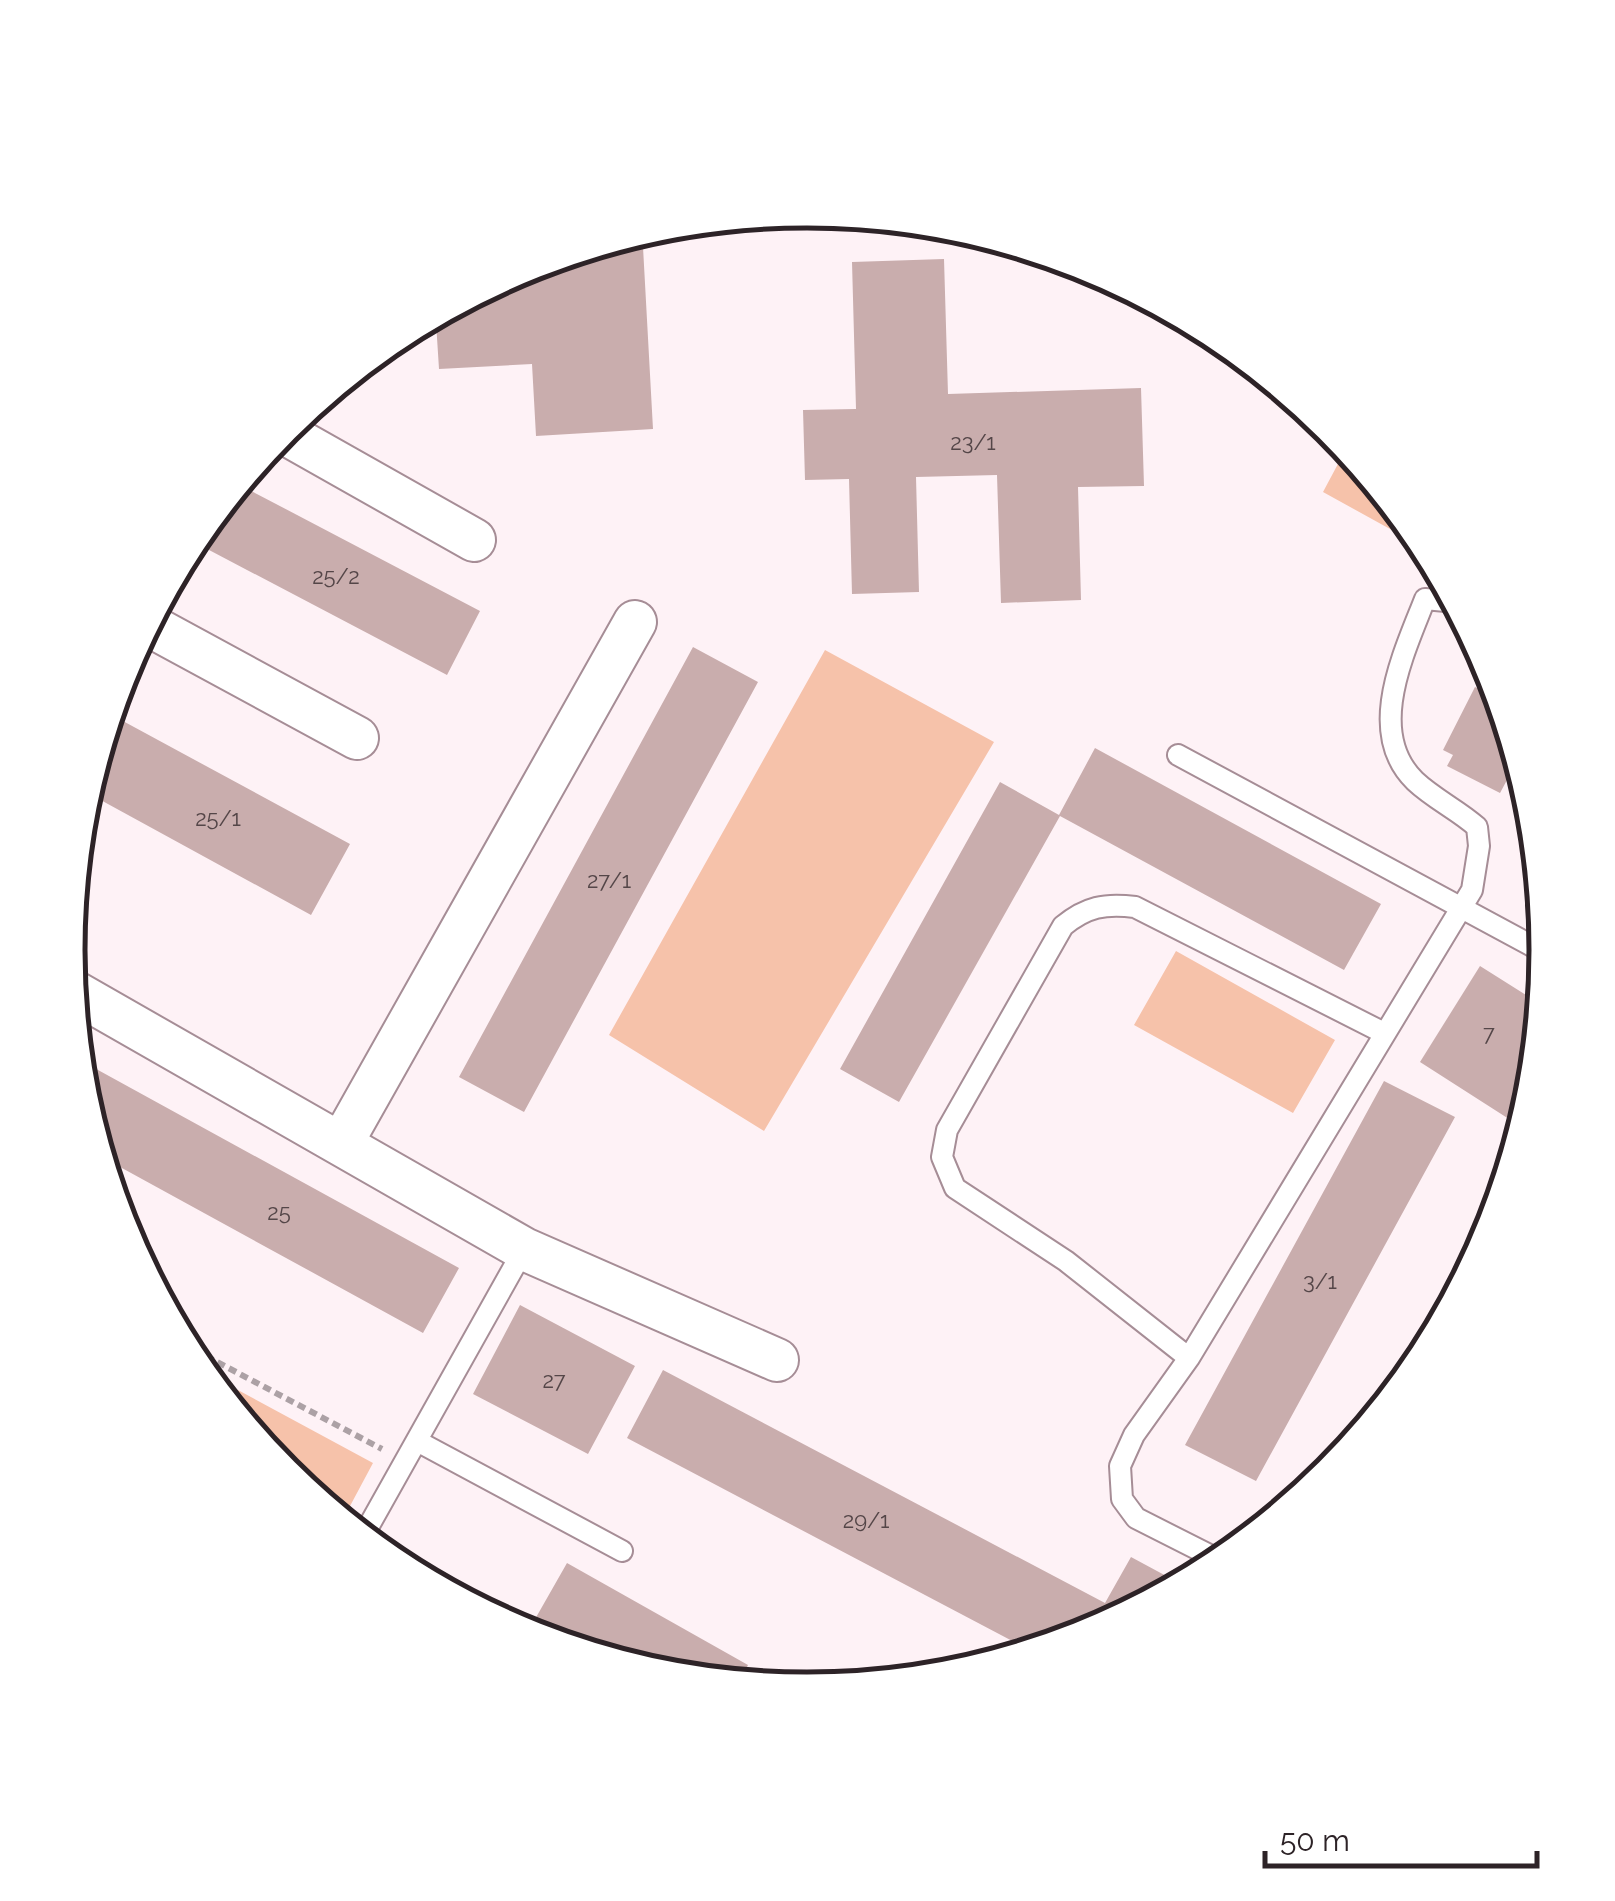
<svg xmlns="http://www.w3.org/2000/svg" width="1615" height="1901" viewBox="0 0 1615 1901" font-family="Raleway,sans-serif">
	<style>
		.green { fill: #f6c2aa }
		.building { fill: #c9adad }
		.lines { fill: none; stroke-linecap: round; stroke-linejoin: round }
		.lane-casing { stroke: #a68d96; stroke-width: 24 }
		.street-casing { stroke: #a68d96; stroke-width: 46 }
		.path { stroke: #aca1a5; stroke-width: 6; stroke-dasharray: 8 5; stroke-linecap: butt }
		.lane { stroke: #fff; stroke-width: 20 }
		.street { stroke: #fff; stroke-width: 42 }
		.labels { text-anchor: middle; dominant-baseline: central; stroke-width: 9; stroke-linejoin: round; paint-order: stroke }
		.number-label { font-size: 22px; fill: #544648 }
		.rim { fill: none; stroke: #2d2327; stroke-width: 5 }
	</style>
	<rect width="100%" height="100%" fill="#fef2f6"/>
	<path class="green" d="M1347 447 1423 539 1419 545 1323 492Z
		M825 650 994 742 764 1131 609 1035Z
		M1176 951 1335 1040 1293 1113 1134 1025Z
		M199 1369 373 1463 342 1521 284 1473Z"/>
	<path class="building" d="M643 247 653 429 536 436 532 364 439 369 436 322 420 323 525 267 580 250Z
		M944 259 948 394 1141 388 1144 486 1078 487 1081 600 1001 603 997 475 916 477 919 592 852 594 849 479 805 480 803 410 856 409 852 262Z
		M238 484 480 611 447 675 192 541Z
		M693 647 758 682 524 1112 459 1077Z
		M1475 687 1501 699 1524 775 1519 786 1507 780 1500 793 1447 766 1453 755 1443 750Z
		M110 714 350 844 311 915 86 792Z
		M1095 748 1381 904 1344 970 1060 816 899 1102 840 1069 1000 782 1059 815Z
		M1480 966 1542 1005 1533 1095 1523 1128 1420 1062Z
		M78 1059 459 1268 423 1333 100 1156 82 1094Z
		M1384 1081 1455 1117 1256 1481 1185 1445Z
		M1510 1170 1491 1234 1429 1349 1415 1342Z
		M520 1305 635 1366 588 1454 473 1394Z
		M1404 1356 1420 1364 1371 1425 1370 1424Z
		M663 1370 1105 1603 1131 1557 1183 1585 1090 1634 1033 1652 627 1438Z
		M567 1563 748 1665 738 1684 663 1676 526 1635Z"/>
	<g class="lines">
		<defs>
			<path id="lane" d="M1178 755 1547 954
				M1189 1358 1066 1261 955 1188 942 1157 947 1130 1063 926C1086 907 1105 903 1135 907L1384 1033
				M417 1441 622 1551
				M362 1538 524 1249
				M1223 1562 1136 1518 1122 1499 1120 1466 1134 1435 1189 1358 1472 890 1479 846 1477 827C1458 810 1434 799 1415 781 1365 732 1404 653 1425 599L1456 602"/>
			<path id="street" d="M281 431 474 540
				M147 624 357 738
				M71 990 524 1249 777 1360
				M341 1144 635 622"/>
		</defs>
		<use href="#lane" class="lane-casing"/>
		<use href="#street" class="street-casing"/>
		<path class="path" d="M183 1344 382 1449"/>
		<use href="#lane" class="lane"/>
		<use href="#street" class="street"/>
	</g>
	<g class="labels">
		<g class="number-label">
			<text x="973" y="442">23/1</text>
			<text x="336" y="576">25/2</text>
			<text x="218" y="818">25/1</text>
			<text x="609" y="880">27/1</text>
			<text x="1489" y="1033">7</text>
			<text x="279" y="1212">25</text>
			<text x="1320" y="1281">3/1</text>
			<text x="554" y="1380">27</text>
			<text x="866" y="1520">29/1</text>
		</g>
	</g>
	<path d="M0 0H1615V1901H0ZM85 950a722 722 0 1 1 1444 0a722 722 0 1 1-1444 0Z" fill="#fff" fill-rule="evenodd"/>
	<path class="rim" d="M85 950a722 722 0 1 1 1444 0a722 722 0 1 1-1444 0Z"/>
	<path d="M1265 1851v15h272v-15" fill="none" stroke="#2d2327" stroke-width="5"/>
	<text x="1280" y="1851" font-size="30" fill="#2d2327" stroke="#ffffff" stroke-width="8" paint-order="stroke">50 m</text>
</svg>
